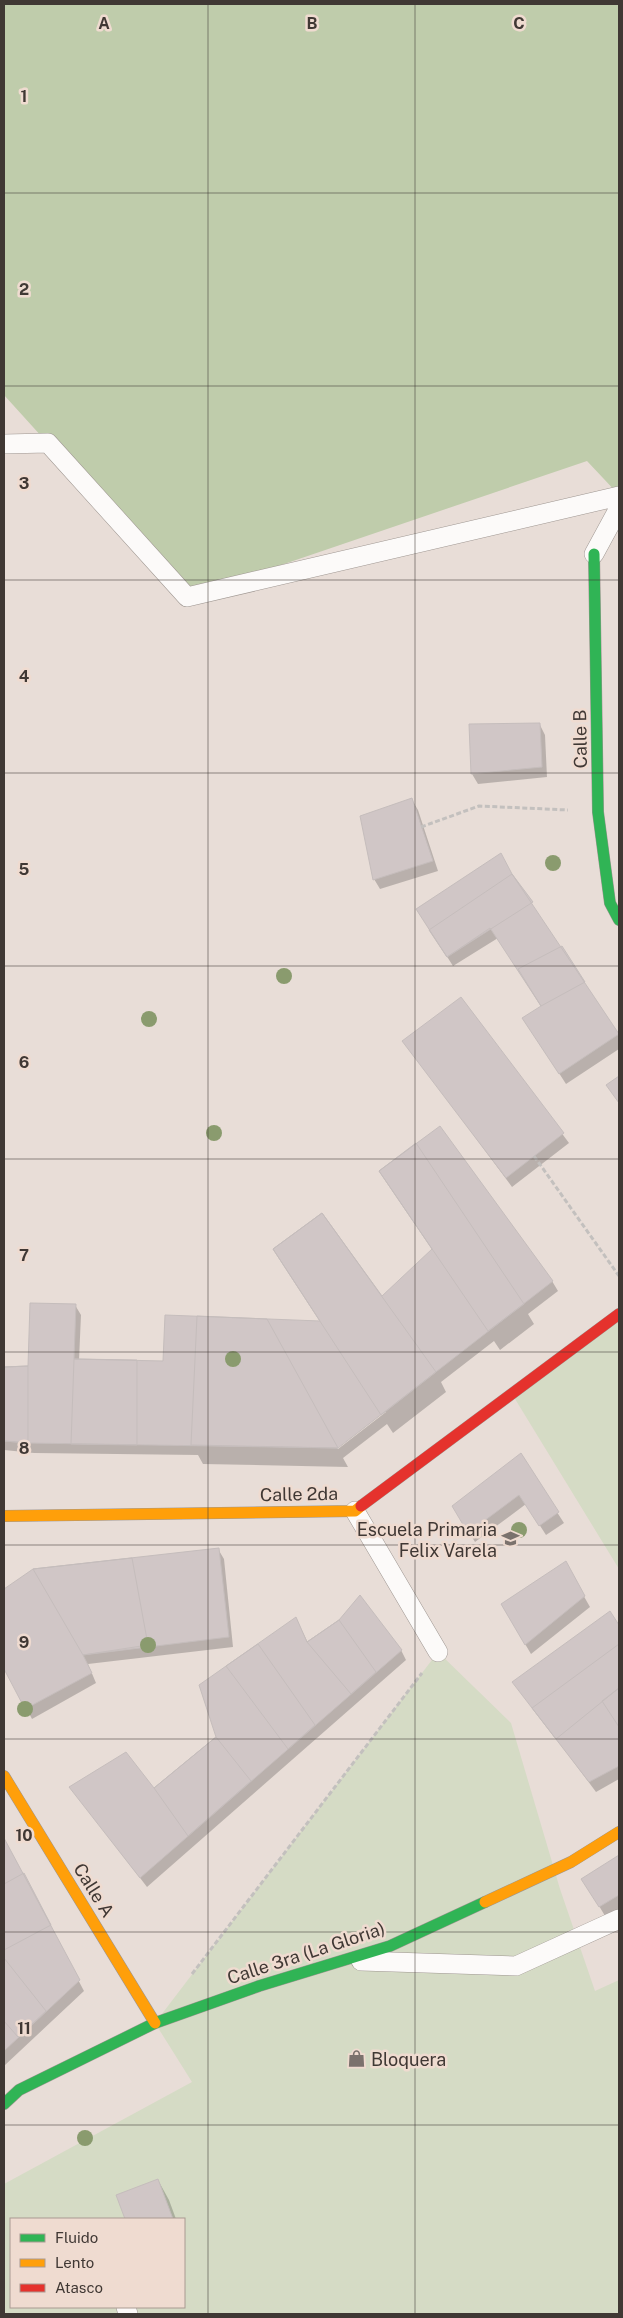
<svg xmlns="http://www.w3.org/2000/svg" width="623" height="2318" viewBox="0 0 623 2318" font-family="'Public Sans',sans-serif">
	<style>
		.green { fill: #d5dbc5; fill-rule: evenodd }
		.forest { fill: #bfccab }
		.shadow { fill: #0003; fill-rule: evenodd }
		.building { fill: #d0c6c6; stroke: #c5bdbc }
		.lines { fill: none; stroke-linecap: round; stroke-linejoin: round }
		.lane-casing { stroke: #9e9691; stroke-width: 20 }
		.fast-casing { stroke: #9e9691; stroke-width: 12 }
		.slow-casing { stroke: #9e9691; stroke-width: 12 }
		.jam-casing { stroke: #9e9691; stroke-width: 12 }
		.path { stroke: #c3c0be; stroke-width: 3; stroke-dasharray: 5 2.5; stroke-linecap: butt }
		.lane { stroke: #fcfaf9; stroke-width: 19 }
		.fast { stroke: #30b455; stroke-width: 11 }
		.slow { stroke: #ff9f0a; stroke-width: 11 }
		.jam { stroke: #e5322d; stroke-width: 11 }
		.tree { fill: #8a9b6e }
		.grid { fill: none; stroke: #403834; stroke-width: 1; stroke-opacity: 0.55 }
		.labels { text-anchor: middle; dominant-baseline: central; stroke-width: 5; stroke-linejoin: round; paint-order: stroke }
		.street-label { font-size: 18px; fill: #403834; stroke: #efdbd0 }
		.poi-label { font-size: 18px; fill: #403834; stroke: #efdbd0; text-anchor: end }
		.grid-label { font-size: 16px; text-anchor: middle; font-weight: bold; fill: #403834; stroke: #efdbd0; stroke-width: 5; stroke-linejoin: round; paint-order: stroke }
	</style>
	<rect width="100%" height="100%" fill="#e8ddd7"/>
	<path class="green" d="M619 1314V1569L512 1394Z
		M438 1652 511 1723 560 1889 595 1991 619 1980V2314H4V2184L192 2082 155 2023ZM11 2219H184V2307H11Z"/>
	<path class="forest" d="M4 4H619V495L587 461 187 597 4 395Z"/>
	<path class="shadow" d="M540 725 545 735 547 777 478 784 472 774Z
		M412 800 418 810 438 871 380 889 374 879Z
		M514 879 619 1037V1049L566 1084 530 1028 542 1006 498 938 453 966 423 919Z
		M461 998 569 1143 512 1187 404 1041Z
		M392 1190 552 1281 558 1291 528 1314 534 1324 500 1350 494 1341 441 1382 446 1392 393 1433 387 1424 343 1458 348 1467 203 1464 198 1455 34 1453 4 1450V1368L29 1367 75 1305 81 1315 79 1360 165 1362 321 1322 274 1250 386 1303 433 1250ZM384 1411 386 1412 338 1449 336 1447Z
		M520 1455 564 1523 546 1535 526 1504 475 1542 453 1506Z
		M218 1549 224 1559 233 1647 88 1664 96 1683 32 1719 4 1666V1590L34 1571Z
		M565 1563 590 1607 531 1654 502 1605Z
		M610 1613 619 1627V1779L596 1792 514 1682Z
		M296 1618 308 1643 401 1650 406 1660 147 1887 71 1788 154 1790 218 1737Z
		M4 1840 84 1991 4 2066Z
		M619 1856V1921L611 1926 583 1879Z
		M158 2180 169 2200 176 2219H126L118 2195Z"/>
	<path class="building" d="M540 723 542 767 471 774 469 724Z
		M412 798 433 861 373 880 360 816Z
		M501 853 512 874 619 1034 559 1074 522 1018 541 1006 490 928 447 957 416 909Z
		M512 874 533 902 447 957 429 930Z
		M562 946 585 982 541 1006 518 969Z
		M461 997 564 1133 506 1178 402 1041Z
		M619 1076V1103L606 1085Z
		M440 1126 553 1281 338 1448 28 1443 4 1441V1367L28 1366 30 1303 76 1304 74 1359 163 1361 165 1315 320 1321 273 1249 322 1213 382 1296 432 1249 379 1171Z
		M416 1143 524 1304 488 1331 379 1171Z
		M322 1213 436 1372 381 1415 273 1249Z
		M197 1316 267 1319 338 1448 191 1445Z
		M74 1359 137 1360V1445L71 1444Z
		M28 1366V1443L4 1441V1367Z
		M521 1453 559 1512 539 1526 519 1495 468 1533 452 1506Z
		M219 1548 229 1637 83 1655 92 1673 25 1709 4 1669V1589L33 1569Z
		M132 1558 148 1645 83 1655 33 1569Z
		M566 1561 585 1596 525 1645 501 1604Z
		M360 1595 402 1650 140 1878 69 1787 126 1752 154 1788 216 1737 199 1685 296 1617 307 1642 339 1620Z
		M610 1611 619 1625V1766L589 1782 512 1682Z
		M339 1620 376 1672 351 1694 307 1642Z
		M258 1644 315 1725 288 1749 226 1666Z
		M619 1644V1688L556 1739 532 1708Z
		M619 1688V1727L602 1701Z
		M216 1737 251 1781 188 1836 154 1788Z
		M4 1838 80 1980 4 2051Z
		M619 1855V1895L599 1907 581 1879Z
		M24 1873 51 1925 4 1950V1884Z
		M4 1958 46 2011 18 2037 4 2021Z
		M158 2179 173 2219H125L116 2195Z"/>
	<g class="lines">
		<defs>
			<path id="lane" d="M4 444 48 443 187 597 619 496
				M594 554 619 508
				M355 1511 438 1652
				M361 1961 516 1966 619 1919
				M126 2307 128 2314"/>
			<path id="fast" d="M594 554 598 812 610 903 619 920
				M4 2104 19 2090 155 2023 259 1986 390 1946 485 1902"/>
			<path id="slow" d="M4 1516 355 1511 361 1506
				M4 1776 155 2023
				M485 1902 571 1862 619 1832"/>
			<path id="jam" d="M361 1506 619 1314"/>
		</defs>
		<use href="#lane" class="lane-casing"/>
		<use href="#fast" class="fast-casing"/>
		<use href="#slow" class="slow-casing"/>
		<use href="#jam" class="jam-casing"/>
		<path class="path" d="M421 827 479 806 568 810
			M534 1156 619 1276
			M192 1974 422 1673"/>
		<use href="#lane" class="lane"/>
		<use href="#fast" class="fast"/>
		<use href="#slow" class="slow"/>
		<use href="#jam" class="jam"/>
	</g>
	<g class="tree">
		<circle cx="553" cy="863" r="8"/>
		<circle cx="284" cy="976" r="8"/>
		<circle cx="149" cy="1019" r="8"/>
		<circle cx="214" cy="1133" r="8"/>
		<circle cx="233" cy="1359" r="8"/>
		<circle cx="519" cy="1530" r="8"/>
		<circle cx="148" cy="1645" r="8"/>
		<circle cx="25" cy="1709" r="8"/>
		<circle cx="85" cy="2138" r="8"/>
	</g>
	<path class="grid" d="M208 4V2314M415 4V2314M4 193H619M4 386H619M4 580H619M4 773H619M4 966H619M4 1159H619M4 1352H619M4 1545H619M4 1739H619M4 1932H619M4 2125H619"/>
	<defs>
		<symbol id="school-bare" viewBox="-9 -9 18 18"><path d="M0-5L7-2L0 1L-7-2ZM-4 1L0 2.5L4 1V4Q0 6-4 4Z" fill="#7b726d" stroke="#efdbd0" stroke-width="2.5" paint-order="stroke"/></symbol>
		<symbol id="shop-bare" viewBox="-9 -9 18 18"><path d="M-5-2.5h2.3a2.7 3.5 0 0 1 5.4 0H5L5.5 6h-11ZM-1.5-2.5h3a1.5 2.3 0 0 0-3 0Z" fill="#7b726d" stroke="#efdbd0" stroke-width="2.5" paint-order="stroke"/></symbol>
	</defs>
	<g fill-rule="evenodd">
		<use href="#school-bare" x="498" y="1526" width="25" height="25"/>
		<use href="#shop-bare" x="344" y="2046" width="25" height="25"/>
	</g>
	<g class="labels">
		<g class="street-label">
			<text transform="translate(580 739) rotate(-91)">Calle B</text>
			<text transform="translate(299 1494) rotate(-1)">Calle 2da</text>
			<text transform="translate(94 1890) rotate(58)">Calle A</text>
			<text transform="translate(306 1953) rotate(-18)">Calle 3ra (La Gloria)</text>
		</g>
		<g class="poi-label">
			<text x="497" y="1529">Escuela Primaria<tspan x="497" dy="21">Felix Varela</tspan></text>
			<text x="371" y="2059" text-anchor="start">Bloquera</text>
		</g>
	</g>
	<g class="grid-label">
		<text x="104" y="29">A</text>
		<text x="312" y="29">B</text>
		<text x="519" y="29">C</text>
		<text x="24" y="102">1</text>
		<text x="24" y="295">2</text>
		<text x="24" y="489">3</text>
		<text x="24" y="682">4</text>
		<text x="24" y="875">5</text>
		<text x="24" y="1068">6</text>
		<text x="24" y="1261">7</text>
		<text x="24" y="1454">8</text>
		<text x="24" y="1648">9</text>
		<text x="24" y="1841">10</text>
		<text x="24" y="2034">11</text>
	</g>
	<rect width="623" height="2318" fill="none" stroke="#403834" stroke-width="10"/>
	<rect x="10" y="2218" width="175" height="90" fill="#efdbd0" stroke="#a99a92"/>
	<rect x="20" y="2234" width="25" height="8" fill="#30b455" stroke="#a99a92"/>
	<text x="55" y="2243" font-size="15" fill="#403834">Fluido</text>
	<rect x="20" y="2259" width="25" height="8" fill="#ff9f0a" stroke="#a99a92"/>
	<text x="55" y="2268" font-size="15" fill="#403834">Lento</text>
	<rect x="20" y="2284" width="25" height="8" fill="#e5322d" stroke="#a99a92"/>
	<text x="55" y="2293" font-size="15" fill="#403834">Atasco</text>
</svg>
